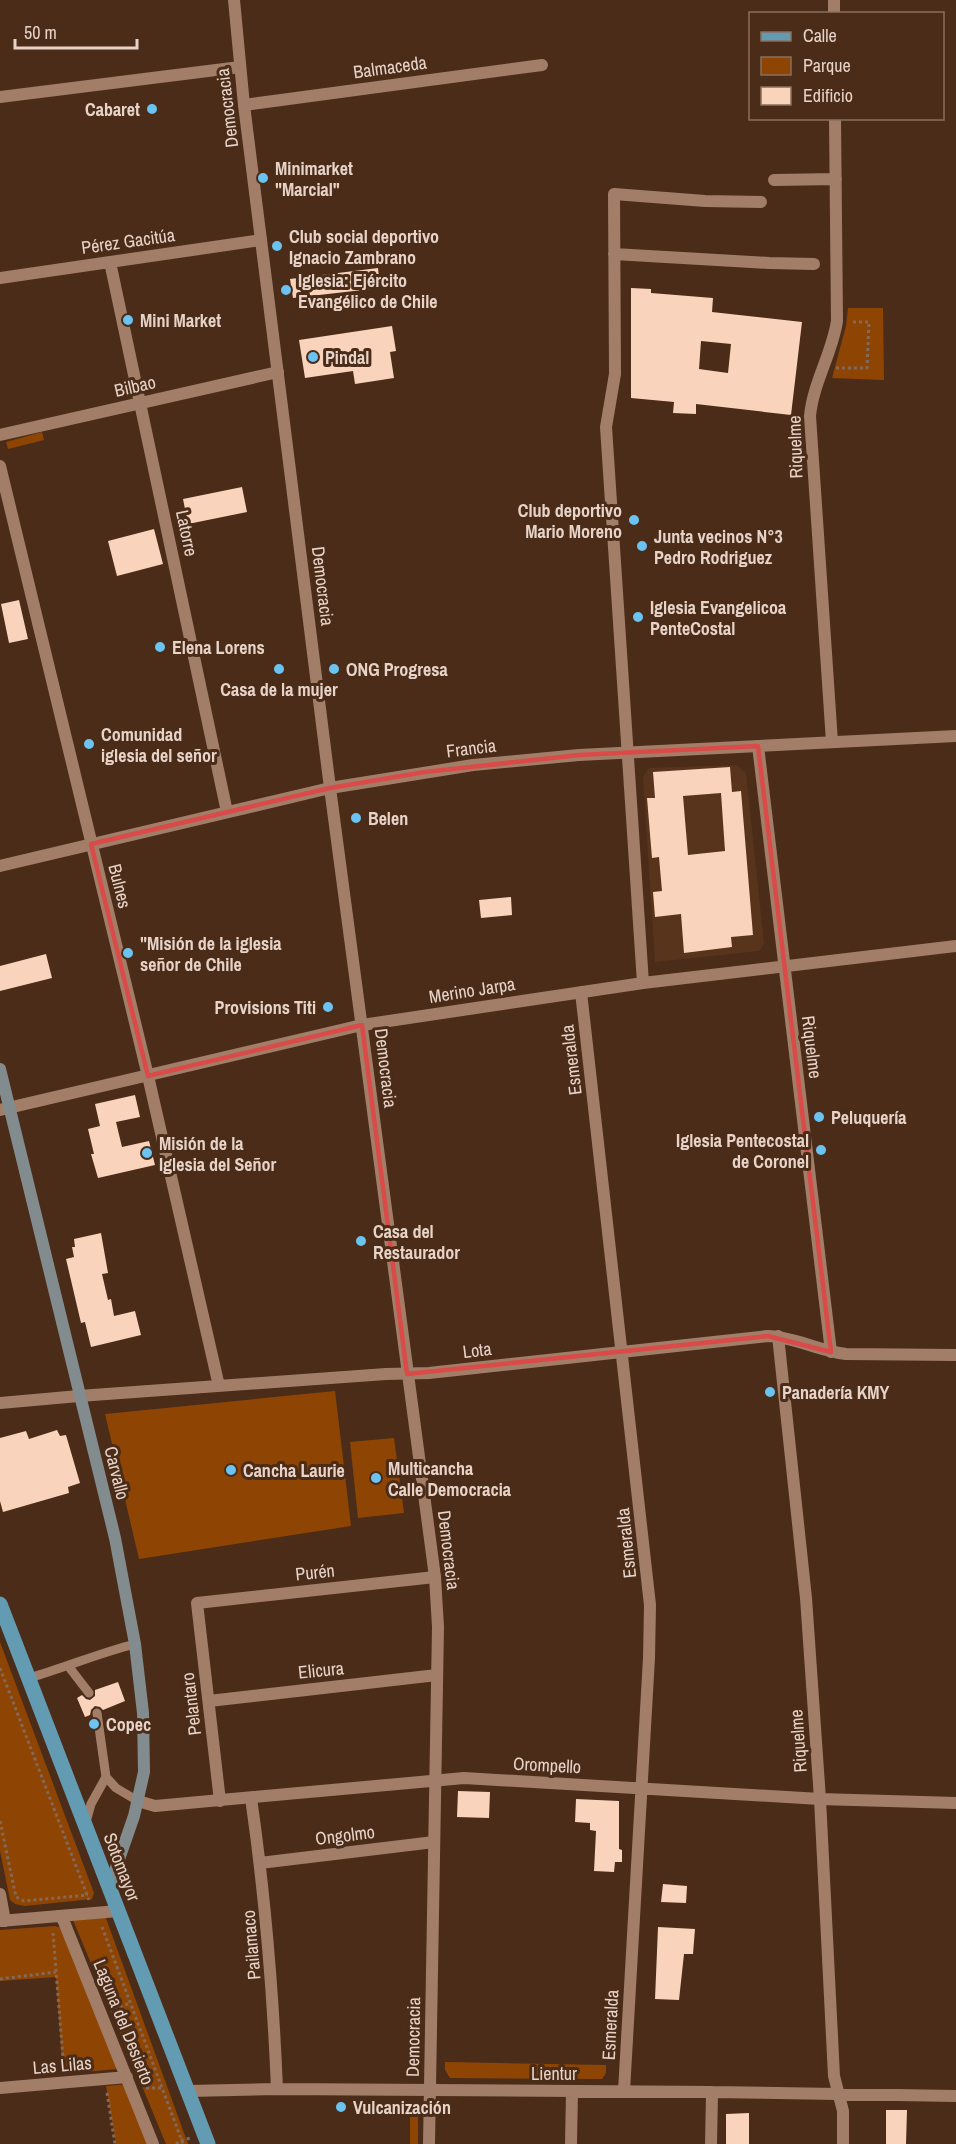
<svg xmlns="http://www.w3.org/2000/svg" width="956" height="2144" viewBox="0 0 956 2144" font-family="'Archivo Narrow',sans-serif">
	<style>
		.built { fill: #59341c }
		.green { fill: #8e4504 }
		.building { fill: #f9d3bb; fill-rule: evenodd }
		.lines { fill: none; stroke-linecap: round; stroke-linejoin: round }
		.path { stroke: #836958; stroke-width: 3; stroke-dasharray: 3 3; stroke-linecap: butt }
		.service { stroke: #a27e69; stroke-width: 9 }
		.minor { stroke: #a27e69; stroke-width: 12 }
		.tertiary { stroke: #a27e69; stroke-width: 12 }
		.secondary { stroke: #828c8e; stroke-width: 12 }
		.primary { stroke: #639bb3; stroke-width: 15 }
		.marked { fill: none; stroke: #d94a48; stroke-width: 4.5; stroke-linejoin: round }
		.poi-dot { fill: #6ac3f1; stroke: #4a2c18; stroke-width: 2 }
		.labels { text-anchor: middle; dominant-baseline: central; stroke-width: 6; stroke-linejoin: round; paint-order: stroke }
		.street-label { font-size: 18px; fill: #e7d3c8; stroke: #4a2c18 }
		.poi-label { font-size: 18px; font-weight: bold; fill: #e7d3c8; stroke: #4a2c18; text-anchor: start }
	</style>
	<rect width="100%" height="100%" fill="#4a2c18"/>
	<path class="built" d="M736 765 746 773 764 944 759 951 655 962 643 777 649 768Z"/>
	<path class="green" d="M848 308H883L884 380 832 378 846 326Z
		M42 432 44 440 8 449 6 442Z
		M335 1391 351 1526 139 1559 105 1414Z
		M394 1438 404 1513 358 1518 350 1442Z
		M0 1642 94 1893 92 1899 25 1906 15 1904 10 1900 0 1851Z
		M103 1910 188 2144H166L73 1920Z
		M55 1926 62 1928 117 2069 63 2074 56 1977 0 1981V1930Z
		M445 2062 606 2065V2073L602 2079 450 2078 445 2070Z
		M127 2084 150 2144H116L106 2086Z
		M410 2106H416L418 2109V2144H410Z"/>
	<path class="building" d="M378 268 380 288 293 298 290 279Z
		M631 288 651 289V293L713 298 712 312 802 322 791 415 696 404V414L673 413 674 402 631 398ZM701 341 731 344 728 373 699 369Z
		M392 326 396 351 390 352 394 378 355 384 353 371 305 378 299 340Z
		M242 487 247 512 188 524 183 499Z
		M154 529 163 564 117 576 108 541Z
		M19 600 28 639 9 643 1 604Z
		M730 767 732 792 741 791 753 935 731 937 732 947 684 953 681 914 655 917 653 892 662 891 659 857 652 858 647 798H655L653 772ZM721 793 725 851 688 855 683 796Z
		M511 897 512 915 481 918 479 900Z
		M46 954 52 978 0 991V966Z
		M135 1095 140 1117 116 1122 122 1147 149 1141 155 1165 98 1178 91 1154H94L88 1129 100 1126 95 1104Z
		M101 1233 108 1273 102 1274 108 1300 111 1299 114 1316 135 1311 141 1335 91 1347 85 1322 81 1323 66 1259 74 1257 72 1247H75L74 1239Z
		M57 1430 60 1436 66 1435 80 1483 68 1487 69 1493 3 1512 0 1501V1438L26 1431 29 1439Z
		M118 1682 125 1701 103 1710 100 1707 95 1706 91 1710 90 1715 85 1717 77 1698 82 1695 86 1699 90 1700 95 1696V1690Z
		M458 1791 490 1792 489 1818 457 1817Z
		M576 1799 619 1801V1849L622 1850V1862H615L614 1872 594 1871 596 1831 590 1830V1823L575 1822Z
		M663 1884 687 1886 686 1903 661 1902Z
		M658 1927 695 1929 693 1954H684L679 2000 655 1999Z
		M886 2110H907L906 2144H886Z
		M749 2113V2144H726V2114Z"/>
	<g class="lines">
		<path class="path" d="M836 368H867L869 322H851
			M0 1668 89 1900
			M0 1821 16 1897 24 1901 88 1895
			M102 1927 183 2144
			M53 1933 64 2070
			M0 1979 56 1972
			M114 2009 130 2003
			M146 2088H162
			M107 2093 115 2144
			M176 2144 182 2140 191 2138"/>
		<path class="service" d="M69 1667 89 1693
			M29 1678C64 1668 99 1653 135 1644
			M106 1777 116 1788 138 1801
			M86 1822 91 1804 106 1777 97 1713"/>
		<path class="minor" d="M834 0V14
			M244 105 542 65
			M774 180 836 179
			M614 254 769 263 814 264
			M110 262 227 812
			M0 278 261 240
			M0 435 278 372
			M0 466 148 1076 219 1386
			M832 742 810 416C813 383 832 354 837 321L835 118
			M758 746 831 1352
			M643 983 606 427 615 374 614 194 705 201 761 202
			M581 992 650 1605 649 1658 624 2091
			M0 1110 362 1025 643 983 956 946
			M778 1336 806 1598 820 1799 834 2076 843 2111V2144
			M79 1396 386 1374 429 1373 768 1336C795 1337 819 1351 846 1354L956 1355
			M209 1701 437 1675
			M251 1798C265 1895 273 1992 277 2089
			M138 1801 155 1806 166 1805 464 1778 820 1799 956 1803
			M220 1801 197 1603 435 1577
			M260 1863 434 1842
			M0 1894 5 1921
			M58 1916 62 1918 64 1922 153 2144
			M0 1921 118 1911
			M0 2088 127 2077
			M188 2091 277 2089 712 2092 956 2096
			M571 2144 572 2091
			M711 2144 712 2092"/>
		<path class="tertiary" d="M234 0 244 105 330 788 435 1577 438 1627 429 2144
			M0 97 240 67
			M0 866 330 788 473 765 579 755 956 736
			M0 1403 79 1396"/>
		<path class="secondary" d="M0 1069 115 1538 135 1644 143 1713 144 1772 134 1816 109 1888"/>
		<path class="primary" d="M0 1604 208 2144"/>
	</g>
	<path class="marked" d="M758 746 831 1352 768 1336 407 1374 362 1025 148 1076 91 844 330 788 425 772 579 755Z"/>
	<g class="poi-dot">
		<circle cx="152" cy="109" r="6"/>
		<circle cx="263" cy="178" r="6"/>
		<circle cx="277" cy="246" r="6"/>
		<circle cx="286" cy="290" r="6"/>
		<circle cx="128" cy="320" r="6"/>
		<circle cx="313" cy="357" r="6"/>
		<circle cx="634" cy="520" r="6"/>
		<circle cx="642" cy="546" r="6"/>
		<circle cx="638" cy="617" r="6"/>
		<circle cx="160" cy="647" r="6"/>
		<circle cx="279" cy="669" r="6"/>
		<circle cx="334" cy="669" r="6"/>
		<circle cx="89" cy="744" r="6"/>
		<circle cx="356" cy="818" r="6"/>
		<circle cx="128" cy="953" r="6"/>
		<circle cx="328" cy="1007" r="6"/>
		<circle cx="819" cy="1117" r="6"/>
		<circle cx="821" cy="1150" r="6"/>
		<circle cx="147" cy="1153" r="6"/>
		<circle cx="361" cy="1241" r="6"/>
		<circle cx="770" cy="1392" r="6"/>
		<circle cx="231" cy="1470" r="6"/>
		<circle cx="376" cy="1478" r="6"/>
		<circle cx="94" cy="1724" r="6"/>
		<circle cx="341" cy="2107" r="6"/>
	</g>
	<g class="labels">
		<g class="street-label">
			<text transform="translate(390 67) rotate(-8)">Balmaceda</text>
			<text transform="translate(227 108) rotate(-97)">Democracia</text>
			<text transform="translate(128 241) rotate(-8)">Pérez Gacitúa</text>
			<text transform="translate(135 386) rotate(-13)">Bilbao</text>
			<text transform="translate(795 447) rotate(-92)">Riquelme</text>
			<text transform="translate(187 533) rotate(78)">Latorre</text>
			<text transform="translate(323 586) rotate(83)">Democracia</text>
			<text transform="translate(471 748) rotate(-7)">Francia</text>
			<text transform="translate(120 886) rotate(76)">Bulnes</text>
			<text transform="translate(472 990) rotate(-9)">Merino Jarpa</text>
			<text transform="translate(812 1047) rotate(83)">Riquelme</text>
			<text transform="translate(571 1060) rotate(-97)">Esmeralda</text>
			<text transform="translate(386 1068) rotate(83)">Democracia</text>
			<text transform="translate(477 1350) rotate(-7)">Lota</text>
			<text transform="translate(117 1473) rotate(76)">Carvallo</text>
			<text transform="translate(626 1543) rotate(-96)">Esmeralda</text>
			<text transform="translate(449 1550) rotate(83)">Democracia</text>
			<text transform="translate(315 1572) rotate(-6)">Purén</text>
			<text transform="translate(321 1670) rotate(-6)">Elicura</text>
			<text transform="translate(191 1704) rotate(-97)">Pelantaro</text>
			<text transform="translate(798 1741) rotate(-94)">Riquelme</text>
			<text transform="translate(547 1765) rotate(3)">Orompello</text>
			<text transform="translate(345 1835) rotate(-7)">Ongolmo</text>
			<text transform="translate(122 1867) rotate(69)">Sotomayor</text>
			<text transform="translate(251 1945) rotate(-95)">Pailamaco</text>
			<text transform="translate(124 2022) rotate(68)">Laguna del Desierto</text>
			<text transform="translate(610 2025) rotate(-87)">Esmeralda</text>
			<text transform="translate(413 2037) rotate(-89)">Democracia</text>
			<text transform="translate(62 2065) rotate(-5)">Las Lilas</text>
			<text x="554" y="2073">Lientur</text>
		</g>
		<g class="poi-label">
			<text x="140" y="109" text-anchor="end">Cabaret</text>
			<text x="275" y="168">Minimarket<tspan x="275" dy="21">"Marcial"</tspan></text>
			<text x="289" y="236">Club social deportivo<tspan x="289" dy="21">Ignacio Zambrano</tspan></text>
			<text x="298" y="280">Iglesia: Ejército<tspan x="298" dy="21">Evangélico de Chile</tspan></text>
			<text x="140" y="320">Mini Market</text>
			<text x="325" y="357">Pindal</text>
			<text x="622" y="510" text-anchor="end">Club deportivo<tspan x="622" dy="21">Mario Moreno</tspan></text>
			<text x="654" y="536">Junta vecinos N°3<tspan x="654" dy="21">Pedro Rodriguez</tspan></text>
			<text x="650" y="607">Iglesia Evangelicoa<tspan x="650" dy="21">PenteCostal</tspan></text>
			<text x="172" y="647">Elena Lorens</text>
			<text x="346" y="669">ONG Progresa</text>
			<text x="279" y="689" text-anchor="middle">Casa de la mujer</text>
			<text x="101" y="734">Comunidad<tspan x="101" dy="21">iglesia del señor</tspan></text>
			<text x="368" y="818">Belen</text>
			<text x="140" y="943">"Misión de la iglesia<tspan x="140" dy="21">señor de Chile</tspan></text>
			<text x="316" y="1007" text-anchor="end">Provisions Titi</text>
			<text x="831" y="1117">Peluquería</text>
			<text x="809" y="1140" text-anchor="end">Iglesia Pentecostal<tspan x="809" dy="21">de Coronel</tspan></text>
			<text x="159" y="1143">Misión de la<tspan x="159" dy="21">Iglesia del Señor</tspan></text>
			<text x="373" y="1231">Casa del<tspan x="373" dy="21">Restaurador</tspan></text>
			<text x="782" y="1392">Panadería KMY</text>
			<text x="388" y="1468">Multicancha<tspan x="388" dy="21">Calle Democracia</tspan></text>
			<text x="243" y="1470">Cancha Laurie</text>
			<text x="106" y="1724">Copec</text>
			<text x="353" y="2107">Vulcanización</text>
		</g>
	</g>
	<rect x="749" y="12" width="195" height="108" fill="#4a2c18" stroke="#896f5e" stroke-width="1.5"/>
	<rect x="761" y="32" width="30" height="9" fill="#639bb3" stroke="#896f5e" stroke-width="1.5"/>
	<text x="803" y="42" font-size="18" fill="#e7d3c8">Calle</text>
	<rect x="761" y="57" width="30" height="18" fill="#8e4504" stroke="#896f5e" stroke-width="1.5"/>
	<text x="803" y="72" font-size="18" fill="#e7d3c8">Parque</text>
	<rect x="761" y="87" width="30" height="18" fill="#f9d3bb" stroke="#896f5e" stroke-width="1.5"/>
	<text x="803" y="102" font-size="18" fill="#e7d3c8">Edificio</text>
	<path d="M15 39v9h122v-9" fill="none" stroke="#e7d3c8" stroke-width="3"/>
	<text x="24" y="39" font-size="18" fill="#e7d3c8" stroke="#4a2c18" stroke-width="4.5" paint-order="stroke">50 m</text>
</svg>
